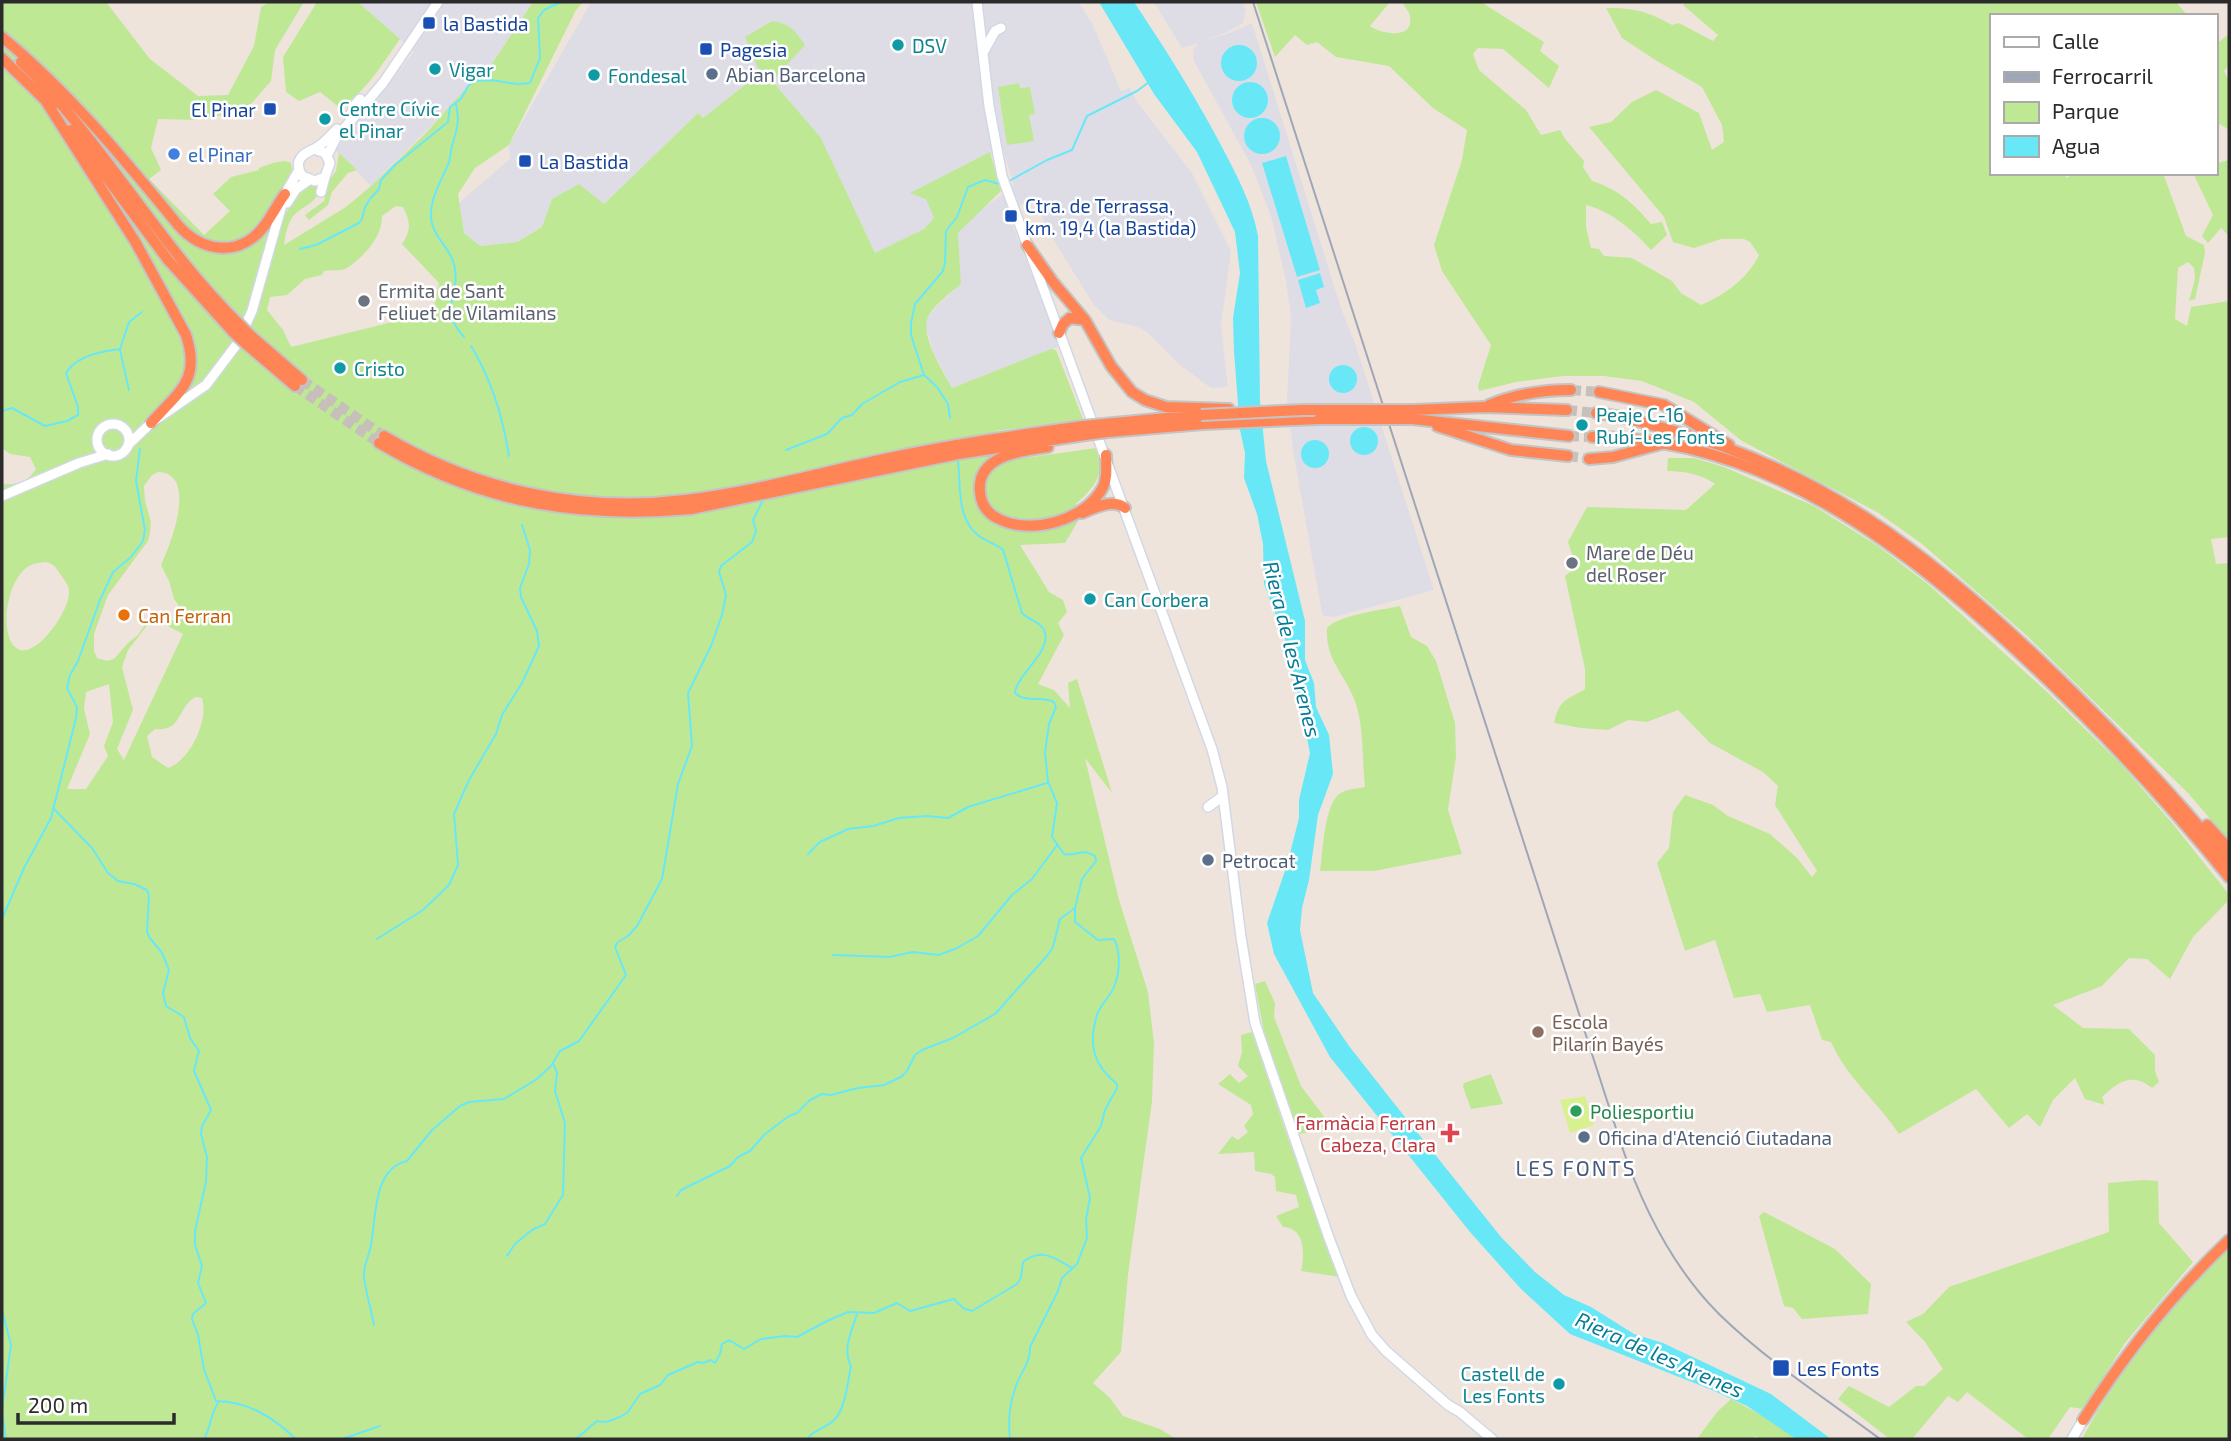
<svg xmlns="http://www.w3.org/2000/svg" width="2231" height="1441" viewBox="0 0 2231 1441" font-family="'Exo 2',sans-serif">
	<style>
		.industrial { fill: #dedde6 }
		.green { fill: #bfe895; fill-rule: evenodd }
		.pitch { fill: #d7f090 }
		.water { fill: #68e8f7 }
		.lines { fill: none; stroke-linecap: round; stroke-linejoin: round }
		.stream { stroke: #68e8f7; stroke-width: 2 }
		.highway-tunnel { stroke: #c7bfb9; stroke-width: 10; stroke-dasharray: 10 5; stroke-linecap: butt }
		.secondary-casing { stroke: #d1d8e5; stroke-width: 12 }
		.highway-casing { stroke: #c4c4c4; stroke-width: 14 }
		.secondary { stroke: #fff; stroke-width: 9 }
		.highway { stroke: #ff8556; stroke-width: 10 }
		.rail { stroke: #9ea6b7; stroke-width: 2 }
		.highway-bridge-casing { stroke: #c4c4c4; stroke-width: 14; stroke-linecap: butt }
		.highway-bridge { stroke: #ff8556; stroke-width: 10 }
		.transit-dot { fill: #1a4fb4; stroke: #fff; stroke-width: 2.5 }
		.culture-dot { fill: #0f9aa8; stroke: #fff; stroke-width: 2.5 }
		.service-dot { fill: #5c6f8a; stroke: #fff; stroke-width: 2.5 }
		.shop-dot { fill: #3f7fe0; stroke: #fff; stroke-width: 2.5 }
		.worship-dot { fill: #6b7280; stroke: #fff; stroke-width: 2.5 }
		.food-dot { fill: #e8710a; stroke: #fff; stroke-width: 2.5 }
		.education-dot { fill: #8d6e63; stroke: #fff; stroke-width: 2.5 }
		.leisure-dot { fill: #2e9e5b; stroke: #fff; stroke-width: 2.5 }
		.health-dot { fill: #e0444e; stroke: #fff; stroke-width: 2.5 }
		.labels { text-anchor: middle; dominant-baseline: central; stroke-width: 5; stroke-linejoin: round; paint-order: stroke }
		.transit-label { font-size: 19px; fill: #164399; stroke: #fff; text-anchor: start }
		.culture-label { font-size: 19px; fill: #0d838f; stroke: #fff; text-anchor: start }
		.service-label { font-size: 19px; fill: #4e5e75; stroke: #fff; text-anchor: start }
		.shop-label { font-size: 19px; fill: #366cbe; stroke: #fff; text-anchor: start }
		.worship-label { font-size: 19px; fill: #5b616d; stroke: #fff; text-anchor: start }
		.food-label { font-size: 19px; fill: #c56008; stroke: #fff; text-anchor: start }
		.education-label { font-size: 19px; fill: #785e54; stroke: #fff; text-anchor: start }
		.leisure-label { font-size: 19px; fill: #27864d; stroke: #fff; text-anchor: start }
		.health-label { font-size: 19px; fill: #be3a42; stroke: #fff; text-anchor: end }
		.water-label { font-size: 21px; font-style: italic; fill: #057c97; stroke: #fff }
		.neighbourhood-label { font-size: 21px; letter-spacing: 2px; fill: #485b7f; stroke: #fff }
	</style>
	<rect width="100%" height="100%" fill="#eee4dc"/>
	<path class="industrial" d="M358 2H533L489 68 371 186 335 150 414 52Z
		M591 2H1078L1092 23 1121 91 1129 88 1138 103 1192 173 1231 251 1221 326 1228 387 1211 388 1180 365 1148 333 1138 327 1109 320 1094 305 1051 236 1036 203 1027 201 1008 214 1060 346 952 388 934 353 925 325 928 317 937 306 961 284 958 233 975 214 1014 186 1003 149 924 190 934 218 924 229 875 254 821 138 760 73 703 118 698 113 604 204 552 199 542 227 517 242 480 246 464 233 459 203 510 159 509 145Z
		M1154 2H1243L1246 10 1243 23 1225 33 1203 41 1230 33 1252 23 1341 308 1356 346 1434 590 1334 617 1324 616 1322 613 1293 450 1287 400 1291 318 1286 281 1271 216 1251 165 1194 61 1193 51 1198 43 1182 48Z"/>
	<path class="green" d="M2 2H106L150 59 198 96 228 95 254 46 261 7 269 2H304L275 50 271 81 245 111 195 120 158 119 151 148 161 170 149 179 204 235 230 211 213 194 231 177 259 170V168C268 165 282 158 291 163L292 170C277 198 257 248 219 245 209 244 197 241 187 238L228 250 271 221 252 296 259 303C270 274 279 190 315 185L319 190C316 205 300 206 292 218 287 225 285 237 284 245L346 207 371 186 424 135 458 97 491 65 533 2H583L576 10 509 145 475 168 458 194 464 233 480 246 517 242 542 227 552 199 579 184 604 204 698 113 703 118 760 73 745 37 772 21C789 23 795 30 805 45L772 81 821 138 875 253 924 229 934 218 926 199 910 193 990 152 1001 191 958 233 961 284C950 293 937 303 929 315 918 333 943 371 952 388L1051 349 1056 350 1083 419 996 431 1003 461 1096 448C1108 472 1093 489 1076 504L1078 521 1065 543 1020 545 1049 592 1063 600 1067 612 1058 623 1064 635 1038 684 1054 690 1070 708 1068 683 1077 679 1112 793 1085 758 1119 900 1148 992 1154 1043 1152 1101 1128 1275 1121 1352 1093 1383 1110 1398 1123 1416 1160 1429 1176 1439H2V484C17 485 27 483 36 469L30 457 10 454 2 448ZM396 206 403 207C411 222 411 231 402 244L439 283 433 312 291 347 283 330 267 310 270 297 287 295 305 279 322 275 324 271C332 269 340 272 347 268 363 258 383 236 382 216ZM158 472C199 473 170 546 161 565L169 581 174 599 182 610 183 618 177 621 150 617 138 635 128 643 114 659 107 661 97 658 94 651V634L108 595 148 541 150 533 151 522 145 501 144 486 152 475ZM45 562C54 563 56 568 61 575 64 580 68 584 69 590 72 609 31 668 13 645 0 627 8 583 25 569 30 564 38 563 45 562ZM153 618 183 634 124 760 117 749 133 710 122 667 128 650ZM109 684 113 722 104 746 108 756 86 789H67L90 734 84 709 86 692ZM196 697 202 698C209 720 190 761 168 768L152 757 147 736 155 729C183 732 177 706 196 697Z
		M317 2H358L400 39C383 63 365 93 340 108L320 92 299 101 286 92 283 57Z
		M1256 2H1390L1370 26C1381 34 1414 40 1410 17 1410 12 1404 6 1402 2H1481L1544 42 1540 51 1559 66 1549 88 1503 49 1478 48 1473 54 1479 70 1526 110 1541 135 1560 130 1566 140 1584 161 1583 167 1592 181C1618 189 1634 204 1651 224L1662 222 1667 235 1651 250C1634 231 1611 211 1586 205V227L1591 248 1599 249 1604 256 1632 258 1672 281 1681 293 1701 305C1725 295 1747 279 1759 255L1750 242 1744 239H1721L1694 248 1673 242 1664 217 1589 127 1611 122 1632 102 1656 90 1699 113 1712 150 1724 142 1722 125 1702 87 1657 61 1622 38 1606 8C1631 7 1651 12 1672 25L1679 23 1713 41 1718 35 1683 5 1686 2H2176L2188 16H1991V173H2063L2067 178 2074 173H2163L2186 236 2204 245 2205 253 2195 299 2189 301 2195 279 2194 268 2188 262 2178 268 2175 319 2187 326 2191 307 2229 301V537L2211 539 2216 564 2229 563V841L2188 793 2026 635 1921 543 1877 512 1742 441 1694 402 1642 381 1604 376H1563L1516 382 1479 391 1478 386 1491 345 1442 271 1434 245 1462 160 1467 130 1433 108 1389 66 1336 57 1317 42 1307 45 1295 35 1275 57Z
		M2229 34V65L2224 71 2229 81V130L2215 121V45Z
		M1019 83 1020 88 1030 87 1035 114 1029 115 1034 141 1007 145 998 87Z
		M339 153 357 170 348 173 332 192 328 205 309 220 305 215 324 201 329 181 336 171Z
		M2229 160V236L2221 228 2208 243 2202 236 2213 215 2193 173H2215V164Z
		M1668 458H1694L1724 467 1814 506 1878 546 1929 585 2046 691 2120 763 2173 824 2227 892V902L2193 937 2170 979 2147 959 2129 958 2102 986 2053 1005 2083 1028 2129 1029 2155 1055V1071L2159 1082 2152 1088C2132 1072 2118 1082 2102 1097L2105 1105 2085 1099 2075 1078 2053 1100 2040 1127 2027 1114 2009 1128 1976 1089 1899 1134C1877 1101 1847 1078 1831 1042L1822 1040 1810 1005 1767 1012 1760 994 1734 998 1715 940 1685 951 1657 863 1669 848 1673 812 1685 795 1713 805 1728 816 1770 834 1797 858 1812 877 1817 871 1775 805 1778 786 1763 772 1710 743 1678 710 1647 722 1628 720 1608 730 1581 728 1554 723C1559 700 1566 700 1585 689V669L1565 576 1576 567 1568 542 1587 507 1686 510 1715 484C1701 474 1684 471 1667 471Z
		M1400 606 1411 637 1427 646 1436 661 1455 723 1456 757 1448 810 1462 854 1374 871H1320C1323 851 1324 809 1338 795 1345 789 1356 789 1365 787 1362 761 1364 729 1356 704 1347 676 1325 661 1327 628 1338 615 1382 610 1400 606Z
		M1265 981 1275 1003 1274 1017 1301 1086 1332 1127 1299 1134 1264 1032 1255 984Z
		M1252 1032 1289 1141 1340 1277 1301 1271C1305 1254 1305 1228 1283 1227L1276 1216 1299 1207 1296 1195 1276 1191 1275 1177 1271 1174 1255 1171 1254 1152 1218 1154 1232 1136 1238 1140 1248 1132 1244 1126 1253 1114 1251 1105 1218 1084 1230 1074 1239 1083 1248 1076 1238 1066 1242 1052 1241 1035Z
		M1491 1074 1503 1104 1471 1109 1463 1087 1464 1083Z
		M2143 1180 2158 1181 2159 1223 2193 1262 2125 1343 2083 1409 2070 1407 2048 1439H2028L1967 1392 1958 1402 1948 1396 1912 1439H1890L1838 1399 1849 1386 1889 1407 1916 1386H1924L1943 1369 1925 1342 1906 1322 1923 1314 1949 1287 2109 1232 2108 1183Z
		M1764 1212 1835 1249 1871 1284 1868 1314 1802 1319 1793 1308 1784 1306 1759 1216Z
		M2229 1249V1439H2082C2120 1368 2171 1305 2229 1249Z
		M1731 1399 1769 1419 1796 1439H1760L1755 1436 1752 1439H1697L1717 1412Z"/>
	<path class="pitch" d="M1585 1096 1594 1125 1570 1133 1560 1100Z"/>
	<path class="water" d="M1099 2H1134L1138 8C1168 53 1196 98 1222 147 1237 176 1252 203 1258 236L1260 401 1266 461 1305 621V660L1314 683 1316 707 1329 735 1333 774 1318 815 1309 880 1302 908 1300 930 1313 993 1349 1046 1393 1102 1501 1237 1535 1272 1564 1295 1591 1307 1634 1334 1663 1343 1771 1394 1831 1439H1796L1747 1406 1712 1390 1570 1334 1521 1289 1470 1232 1330 1057 1274 954 1267 923 1287 865 1299 818V800L1310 753 1288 647 1264 584 1263 544 1257 514 1244 478 1245 453 1240 430 1234 352 1233 318 1240 273 1235 232 1197 152 1154 94Z
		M1221 63a18 18 0 1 1 36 0a18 18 0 1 1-36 0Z
		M1232 100a18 18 0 1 1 36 0a18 18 0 1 1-36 0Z
		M1244 136a18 18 0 1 1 36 0a18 18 0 1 1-36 0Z
		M1286 156 1320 270 1297 277 1262 163Z
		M1320 273 1324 287 1316 290 1320 303 1306 308 1298 280Z
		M1329 379a14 14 0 1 1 28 0a14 14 0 1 1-28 0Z
		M1350 441a14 14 0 1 1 28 0a14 14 0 1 1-28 0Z
		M1301 454a14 14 0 1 1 28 0a14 14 0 1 1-28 0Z"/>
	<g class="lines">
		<path class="stream" d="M456 104C460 122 457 129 452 146 450 153 451 160 447 167 440 183 430 199 431 218 432 235 448 246 453 261 464 290 436 308 464 337
			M1011 180 1047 160 1072 150 1087 116 1137 91 1149 82
			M300 249 316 245 359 223 362 219 365 207 370 199 379 189 381 180 395 165 448 122 450 107 461 99 468 86 475 81 491 80 517 84 530 83 540 58 538 18 544 10 561 2
			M471 346C492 380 503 418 509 456
			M120 350 129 390
			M2 411 12 408 45 426 67 421 78 415V407L66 373C76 356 102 351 120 349L129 322 142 312
			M950 418 948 404 937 387 924 375 911 335V323L915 304 943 271 945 263 946 231 957 217 968 187 985 180 999 184
			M786 450 827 434 842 418 852 415 862 404 900 382 924 375
			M958 461C961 485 956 519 979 536 987 542 995 543 1003 550L1022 613C1028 620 1040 621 1044 630 1054 650 1016 675 1015 693 1027 704 1041 695 1054 702L1056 707 1049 724 1045 753 1048 782 1057 803 1052 837 1064 854C1078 857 1080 847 1095 856L1096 861 1082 879 1075 908V922L1098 940 1114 939C1121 953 1120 972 1114 987 1110 997 1100 1005 1097 1015 1088 1044 1093 1065 1117 1084V1088L1105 1110 1101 1126 1081 1158 1090 1198 1086 1219 1087 1238 1077 1264 1062 1278 1058 1291 1030 1347C1031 1363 1019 1374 1015 1389 1009 1405 1008 1422 1010 1439
			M53 808 92 848 108 873 118 881 134 884 147 890 149 896 147 931 149 937 162 953 169 970 163 993 166 1006 184 1017 190 1038 199 1051 194 1071 211 1110 202 1126 201 1134 207 1157 206 1182 195 1231V1245L202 1266 198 1283 206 1303 193 1314 192 1319 198 1335 204 1369 216 1401C249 1402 271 1416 296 1439
			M808 854 820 842 848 829 873 826 899 818 927 816 948 818 968 807 1047 783
			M2 919 24 868 51 818 76 718 77 707 67 688 70 675 78 661 100 600 113 572 131 557 143 541 145 530 136 481 140 449
			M377 939 423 910 449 885 458 865 454 814 469 780 496 734 502 715 522 683 539 646 537 631 521 597 520 588 529 564 530 550 522 525
			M833 955 889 957 913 952 939 955 957 948 978 936 1012 895 1032 879 1057 845
			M677 1196 681 1190 730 1166 738 1157 750 1151 765 1134 789 1116 797 1113 810 1100 822 1094 831 1095 858 1088 884 1085 901 1077 907 1071 915 1055 922 1050 953 1038 995 1014 1047 956 1053 947 1060 919 1075 908
			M507 1256 515 1244 532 1230 545 1224 563 1195 565 1123 555 1091 557 1073 553 1063
			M2 1310 11 1345 2 1409
			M374 1325C371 1309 366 1293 364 1277 363 1265 369 1257 371 1245 376 1218 373 1168 407 1161L432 1130 460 1106 469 1102 504 1099 537 1079 551 1066 560 1051 579 1041 626 975 615 947 618 942 628 936 637 926 662 879 678 784 692 746 688 693 711 646 722 615 726 595 719 572 721 566 752 542 756 531 753 520 763 500
			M2 1411 6 1439
			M204 1439C211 1427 210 1415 218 1403
			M342 1439 380 1426
			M576 1439 597 1421 606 1422 620 1417 628 1412 640 1394 660 1385 668 1375 698 1362 703 1363 711 1360 715 1363 720 1354 722 1344 729 1340 744 1349 761 1339 785 1336 797 1337 827 1321 848 1312 874 1313 897 1303 910 1311 954 1299 963 1308 972 1311 1017 1284 1021 1278 1023 1262C1041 1247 1055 1258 1072 1268
			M807 1439C815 1429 826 1428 834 1420 845 1411 848 1380 851 1366 842 1350 852 1330 857 1314"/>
		<path class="highway-tunnel" d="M302 380 384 436
			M295 386 379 443
			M1571 390 1599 392
			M1567 410 1596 413
			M1569 436 1592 437
			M1568 456 1589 459"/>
		<defs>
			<path id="secondary" d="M977 2 989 106 1002 176 1212 749 1222 787 1241 937 1255 1023 1329 1238 1351 1296 1372 1335 1386 1351 1448 1405 1460 1412 1492 1439
				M984 51 995 31 1001 28
				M350 117 354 106 360 99
				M314 149 325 153 330 163 325 177 315 181 302 176C293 161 302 154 314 149 323 145 331 135 337 129
				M327 156 336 138 383 83 438 2
				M321 192 325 177
				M287 203 296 189 309 180
				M97 440a16 16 0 1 1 32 0a16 16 0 1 1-32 0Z
				M129 444 151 423 206 385 237 344 252 311 285 194 299 170
				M2 496 79 463 108 454
				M1208 807 1223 796
				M2072 1439 2083 1420"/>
			<path id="highway" d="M2 37C69 92 123 158 178 225 200 250 235 258 260 231 270 220 276 206 285 194
				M2 58 52 107
				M21 62C103 141 157 243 238 323
				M47 103 136 243 186 335C201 381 179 391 151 423
				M71 130 168 260 233 332
				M1027 245 1053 282 1085 320 1111 366 1132 392 1145 400 1166 407 1229 409
				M1059 333 1063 324 1070 318 1085 320
				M250 335 302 380
				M246 344 295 386
				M1599 392 1664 405 1729 445
				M1489 405C1515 394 1543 390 1571 390
				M1414 410 1484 407 1567 410
				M1596 413C1618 415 1641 422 1663 428 1820 468 1930 555 2045 665 2110 727 2171 792 2229 862
				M1412 419 1569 436
				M1104 424 1198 415
				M1437 426 1511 450 1568 456
				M1108 432 1203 424 1319 419
				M384 436C475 490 580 513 685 500 754 492 822 472 889 458 953 444 1018 435 1083 426
				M1592 437C1769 437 1909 549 2031 664 2102 731 2168 802 2229 877
				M379 443C478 502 577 519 691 509L958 454 1085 435
				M1048 447C1022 451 976 455 980 492 981 504 987 513 997 518 1029 536 1086 521 1103 487 1108 477 1106 466 1106 455
				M1589 459 1613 457 1661 444
				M1082 513C1095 508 1113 498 1125 508
				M2207 825 2229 849
				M2083 1420C2126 1352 2171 1295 2229 1240"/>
		</defs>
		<use href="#secondary" class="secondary-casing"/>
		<use href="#highway" class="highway-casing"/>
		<use href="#secondary" class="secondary"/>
		<use href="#highway" class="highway"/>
		<path class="rail" d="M1253 2 1621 1144C1642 1206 1672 1267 1719 1314 1767 1361 1826 1399 1880 1439"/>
		<defs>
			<path id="highway-bridge" d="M238 323 250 335
				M233 332 246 344
				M1201 415 1303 410H1414
				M1319 419H1412
				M1083 426 1104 424
				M1085 435 1108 432"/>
		</defs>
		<use href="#highway-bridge" class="highway-bridge-casing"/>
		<use href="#highway-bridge" class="highway-bridge"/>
	</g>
	<g class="transit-dot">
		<rect x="422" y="16" width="14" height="14" rx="3.5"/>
		<rect x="699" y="42" width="14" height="14" rx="3.5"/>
		<rect x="263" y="102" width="14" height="14" rx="3.5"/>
		<rect x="518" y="154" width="14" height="14" rx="3.5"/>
		<rect x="1004" y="209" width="14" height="14" rx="3.5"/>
		<rect x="1772" y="1359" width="18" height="18" rx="3.5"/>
	</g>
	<g class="culture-dot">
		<circle cx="898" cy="45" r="7"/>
		<circle cx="435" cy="69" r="7"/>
		<circle cx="594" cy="75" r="7"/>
		<circle cx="325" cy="119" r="7"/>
		<circle cx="340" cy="368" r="7"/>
		<circle cx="1582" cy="425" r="7"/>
		<circle cx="1090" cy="599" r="7"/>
		<circle cx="1559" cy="1384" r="7"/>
	</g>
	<g class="service-dot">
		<circle cx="712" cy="74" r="7"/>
		<circle cx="1208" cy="860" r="7"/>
		<circle cx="1584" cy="1137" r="7"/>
	</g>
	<circle class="shop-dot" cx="174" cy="154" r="7"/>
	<g class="worship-dot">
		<circle cx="364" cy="301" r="7"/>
		<circle cx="1572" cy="563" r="7"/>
	</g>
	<circle class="food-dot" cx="124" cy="615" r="7"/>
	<circle class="education-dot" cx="1538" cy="1032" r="7"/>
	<circle class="leisure-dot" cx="1576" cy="1111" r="7"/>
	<path class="health-dot" d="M1446.5 1122.5h7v7h7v7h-7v7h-7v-7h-7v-7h7z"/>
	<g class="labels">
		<g class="transit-label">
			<text x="443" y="23">la Bastida</text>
			<text x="720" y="49">Pagesia</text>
			<text x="256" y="109" text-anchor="end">El Pinar</text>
			<text x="539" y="161">La Bastida</text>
			<text x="1025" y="205">Ctra. de Terrassa,<tspan x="1025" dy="22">km. 19,4 (la Bastida)</tspan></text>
			<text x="1797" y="1368">Les Fonts</text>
		</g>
		<g class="culture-label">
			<text x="912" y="45">DSV</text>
			<text x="449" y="69">Vigar</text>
			<text x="608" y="75">Fondesal</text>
			<text x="339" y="108">Centre Cívic<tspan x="339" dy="22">el Pinar</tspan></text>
			<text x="354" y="368">Cristo</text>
			<text x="1596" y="414">Peaje C-16<tspan x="1596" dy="22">Rubí-Les Fonts</tspan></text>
			<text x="1104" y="599">Can Corbera</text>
			<text x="1545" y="1373" text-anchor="end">Castell de<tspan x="1545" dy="22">Les Fonts</tspan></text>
		</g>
		<g class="service-label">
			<text x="726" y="74">Abian Barcelona</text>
			<text x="1222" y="860">Petrocat</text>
			<text x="1598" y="1137">Oficina d'Atenció Ciutadana</text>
		</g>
		<g class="shop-label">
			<text x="188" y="154">el Pinar</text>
		</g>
		<g class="worship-label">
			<text x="378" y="290">Ermita de Sant<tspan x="378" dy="22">Feliuet de Vilamilans</tspan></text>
			<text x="1586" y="552">Mare de Déu<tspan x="1586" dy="22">del Roser</tspan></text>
		</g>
		<g class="food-label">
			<text x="138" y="615">Can Ferran</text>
		</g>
		<g class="education-label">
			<text x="1552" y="1021">Escola<tspan x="1552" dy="22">Pilarín Bayés</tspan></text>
		</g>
		<g class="leisure-label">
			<text x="1590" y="1111">Poliesportiu</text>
		</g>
		<g class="health-label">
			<text x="1436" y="1122">Farmàcia Ferran<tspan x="1436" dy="22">Cabeza, Clara</tspan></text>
		</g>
		<g class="water-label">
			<text transform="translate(1293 649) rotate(76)">Riera de les Arenes</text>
			<text transform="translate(1660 1354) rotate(24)">Riera de les Arenes</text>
		</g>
		<g class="neighbourhood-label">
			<text x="1576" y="1167">LES FONTS</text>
		</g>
	</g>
	<rect width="2231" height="1441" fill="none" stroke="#2b2b2b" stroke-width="7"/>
	<rect x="1990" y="14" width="228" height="161" fill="#ffffff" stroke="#aaaaaa" stroke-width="2"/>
	<rect x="2004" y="37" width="35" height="10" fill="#ffffff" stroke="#aaaaaa" stroke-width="2"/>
	<text x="2052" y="49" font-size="21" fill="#2b2b2b">Calle</text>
	<rect x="2004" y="72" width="35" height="10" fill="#9ea6b7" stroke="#aaaaaa" stroke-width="2"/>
	<text x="2052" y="84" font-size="21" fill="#2b2b2b">Ferrocarril</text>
	<rect x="2004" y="102" width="35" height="21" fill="#bfe895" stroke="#aaaaaa" stroke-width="2"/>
	<text x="2052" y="119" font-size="21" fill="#2b2b2b">Parque</text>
	<rect x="2004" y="136" width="35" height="21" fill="#68e8f7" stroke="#aaaaaa" stroke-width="2"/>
	<text x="2052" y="154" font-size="21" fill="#2b2b2b">Agua</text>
	<path d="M18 1413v10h156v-10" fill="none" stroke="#2b2b2b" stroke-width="3.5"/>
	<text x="28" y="1413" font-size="21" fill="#2b2b2b" stroke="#ffffff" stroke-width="5" paint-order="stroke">200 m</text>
</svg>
